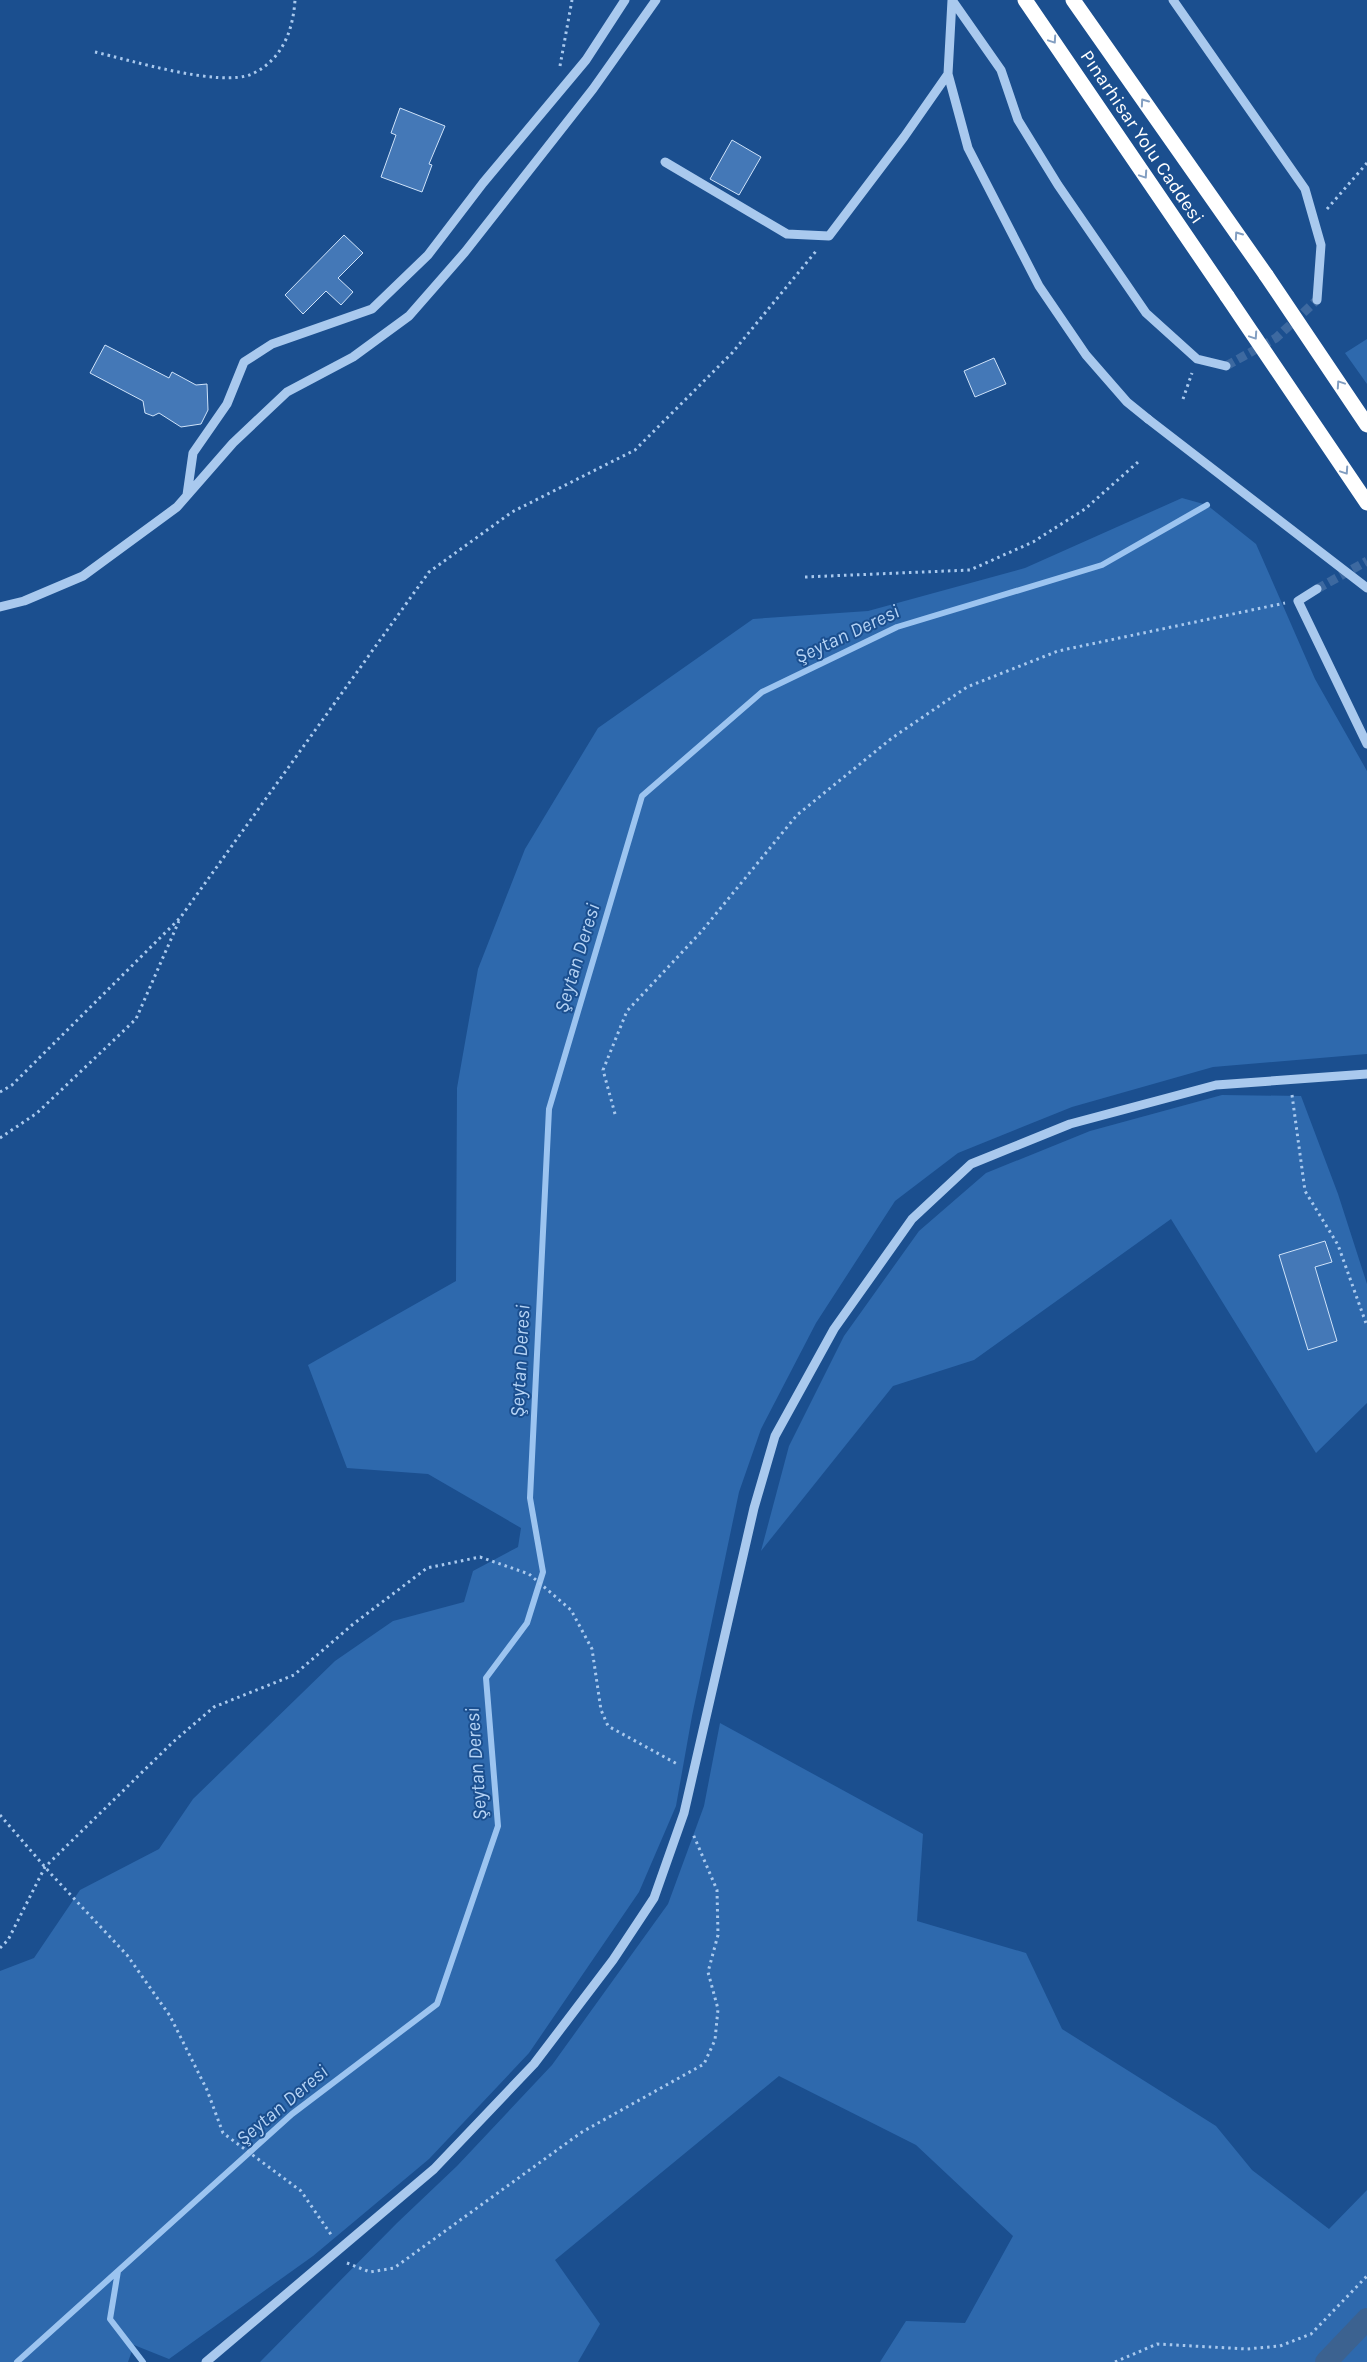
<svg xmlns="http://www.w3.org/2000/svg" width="1367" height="2362" viewBox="0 0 1367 2362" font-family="Karla,sans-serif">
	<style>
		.green { fill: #2e69ad }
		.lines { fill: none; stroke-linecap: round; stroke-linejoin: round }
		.stream { stroke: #9cc4f0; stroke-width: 6 }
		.canal { stroke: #3c6290; stroke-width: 22 }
		.building { fill: #4478b7; stroke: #cfe3fa }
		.minor-tunnel { stroke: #3d69a0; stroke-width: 9; stroke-dasharray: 9 4.5; stroke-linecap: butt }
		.path { stroke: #a9c9ee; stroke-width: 3; stroke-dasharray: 2.5 4; stroke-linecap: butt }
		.minor { stroke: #a9c9ee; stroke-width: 9 }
		.highway { stroke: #fff; stroke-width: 15 }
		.minor-bridge { stroke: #a9c9ee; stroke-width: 9 }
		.highway-bridge { stroke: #fff; stroke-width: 15 }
		.oneway { stroke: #829ec1 }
		.labels { text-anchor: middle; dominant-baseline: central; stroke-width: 4; stroke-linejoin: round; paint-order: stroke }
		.street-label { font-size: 19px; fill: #fff; stroke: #1b4f8f }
		.water-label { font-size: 20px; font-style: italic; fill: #b5d3f5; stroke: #1b4f8f }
	</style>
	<rect width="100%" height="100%" fill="#1b4f8f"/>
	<path class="green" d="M1367 339V384L1345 353Z
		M1182 498 1207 505 1256 544 1315 679 1367 771V1054L1213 1067 1072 1107 958 1153 895 1201 816 1323 761 1429 739 1492 692 1716 676 1806 639 1892 529 2053 429 2159 313 2256 169 2359 134 2345 128 2362H0V1971L34 1958 80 1890 159 1849 193 1799 335 1661 393 1621 464 1602 473 1571 518 1547 521 1528 428 1474 347 1468 308 1365 456 1281 457 1088 478 969 525 849 598 728 753 619 868 611 1025 568Z
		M1222 1095 1301 1096 1338 1194 1367 1284V1403L1316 1453 1171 1219 974 1360 893 1386 761 1551 789 1446 844 1336 919 1231 986 1173 1090 1131Z
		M720 1723 923 1834 917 1921 1026 1953 1062 2029 1216 2126 1252 2170 1329 2229 1367 2190V2362H880L906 2321 965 2323 1013 2236 916 2145 779 2076 555 2260 600 2324 578 2362H260L397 2223 457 2166 552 2065 668 1904 704 1806Z"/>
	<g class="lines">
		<path class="stream" d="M118 2271 110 2319 143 2362
			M17 2362 292 2114 437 2004 498 1826 486 1678 527 1623 543 1572 530 1498 549 1109 642 796 762 692 897 627 1102 565 1207 505"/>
		<path class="canal" d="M1326 2362 1367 2319"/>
	</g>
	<path class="building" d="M400 108 445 126 429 164 432 165 422 192 381 177 396 135 391 133Z
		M732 140 761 157 739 195 710 179Z
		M344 235 363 253 338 278 353 292 341 305 326 291 303 314 285 295Z
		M105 345 169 378 172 372 196 385 207 384 208 410 201 424 181 427 159 413 153 416 145 413 143 401 90 373Z
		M994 358 1006 384 975 397 964 371Z
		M1325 1241 1332 1262 1315 1267 1337 1341 1308 1350 1279 1255Z"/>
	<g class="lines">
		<path class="minor-tunnel" d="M1226 366 1276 338 1317 300
			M1317 589 1367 561"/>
		<path class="path" d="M95 52C130 60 220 88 252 74 282 60 293 31 295 0
			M560 66 572 0
			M1327 209 1367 163
			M1183 399 1192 373
			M805 577 970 570 1033 542 1085 509 1138 462
			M0 1092 12 1085 180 918 429 572 512 512 635 450 732 353 817 250
			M1292 1095 1305 1191 1338 1245 1367 1326
			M615 1114 603 1070 627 1011 701 932 797 815 892 738 967 687 1058 651 1285 603
			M0 1138 37 1113 136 1019 179 921
			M0 1815 51 1874 127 1955 170 2016 207 2090 223 2133 301 2191 332 2236
			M0 1948 8 1940 45 1867 173 1742 214 1707 294 1675 352 1625 427 1568 480 1557 529 1574 571 1610 592 1649 601 1710 608 1726 679 1765
			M347 2263 370 2272 394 2268 582 2132 704 2064 715 2040 718 2009 708 1972 718 1935 717 1890 693 1834
			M1115 2362 1157 2344 1247 2349 1280 2346 1311 2334 1367 2276"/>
		<path class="minor" d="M952 0 948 74 968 148 1039 286 1086 355 1127 402 1148 419
			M952 0 1001 70 1018 120 1058 185 1146 313 1197 359 1226 366
			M1173 0 1305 189 1321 245 1317 300
			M665 162 787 234 829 236 904 137 948 74
			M187 495 193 453 227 404 244 362 272 344 372 309 428 255 483 183 586 60 625 0
			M1317 589 1298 601 1367 744
			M0 607 24 601 83 576 177 507 233 443 287 392 353 357 409 316 465 252 593 89 656 0
			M206 2362 434 2169 534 2064 613 1960 654 1898 684 1813 754 1508 775 1436 834 1329 912 1219 971 1164 1070 1124 1216 1085 1367 1074"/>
		<path class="highway" d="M1025 0 1227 296
			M1073 0 1266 275"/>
		<path class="minor-bridge" d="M1148 419 1367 588"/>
		<path class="highway-bridge" d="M1266 275 1367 425
			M1227 296 1367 503"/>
	</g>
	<defs><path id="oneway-chevron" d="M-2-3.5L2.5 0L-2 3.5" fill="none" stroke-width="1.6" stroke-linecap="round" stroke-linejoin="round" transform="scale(1.25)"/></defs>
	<g class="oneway">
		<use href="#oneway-chevron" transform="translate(1053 40) rotate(56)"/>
		<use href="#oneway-chevron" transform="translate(1144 102) rotate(-125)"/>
		<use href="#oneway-chevron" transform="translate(1144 175) rotate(56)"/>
		<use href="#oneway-chevron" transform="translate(1238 235) rotate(-125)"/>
		<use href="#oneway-chevron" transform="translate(1254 336) rotate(56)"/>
		<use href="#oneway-chevron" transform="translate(1340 384) rotate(-124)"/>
		<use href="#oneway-chevron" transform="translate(1345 471) rotate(56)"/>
	</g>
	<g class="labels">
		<g class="street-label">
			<text transform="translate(1142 137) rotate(56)">Pınarhisar Yolu Caddesi</text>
		</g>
		<g class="water-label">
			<text transform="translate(847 634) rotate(-25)">Şeytan Deresi</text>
			<text transform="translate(577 958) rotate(-73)">Şeytan Deresi</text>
			<text transform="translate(520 1361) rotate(-87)">Şeytan Deresi</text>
			<text transform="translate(476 1764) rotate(-94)">Şeytan Deresi</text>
			<text transform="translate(282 2105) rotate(-40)">Şeytan Deresi</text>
		</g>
	</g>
</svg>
